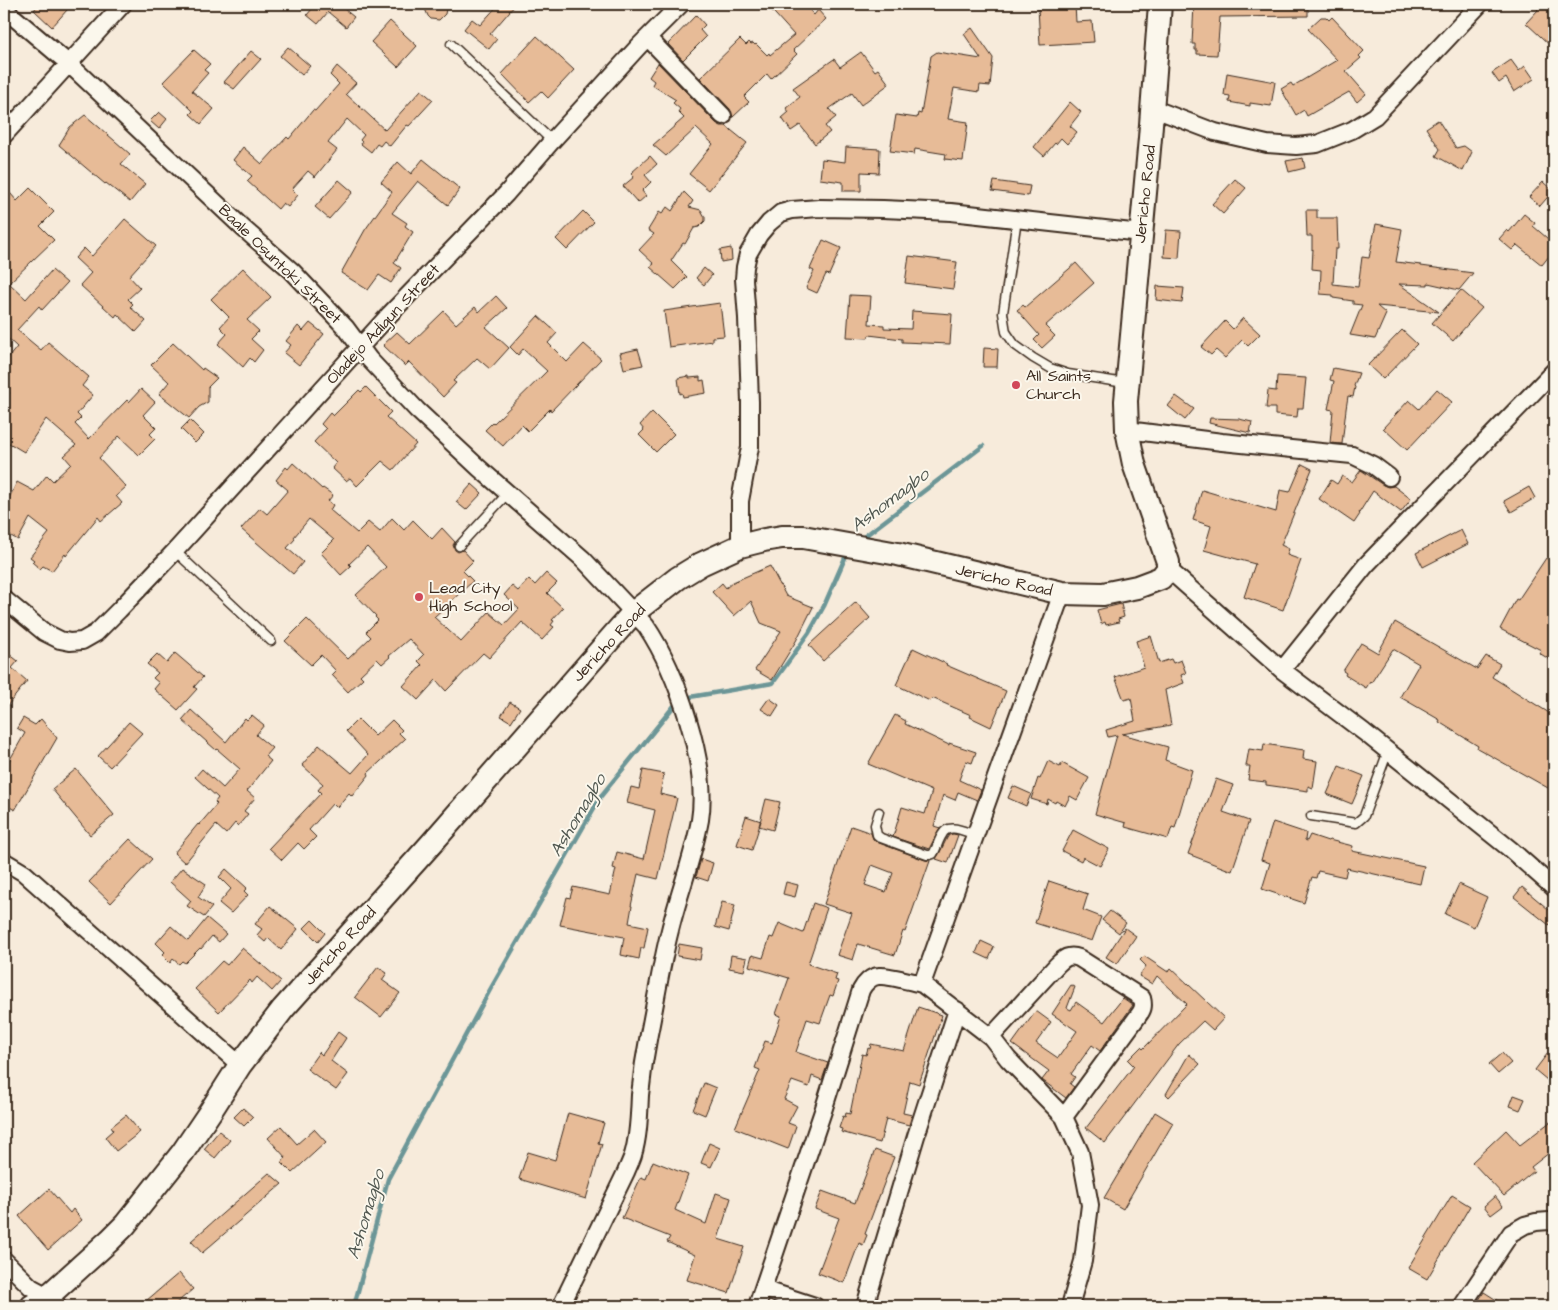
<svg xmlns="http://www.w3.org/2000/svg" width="1558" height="1310" viewBox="0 0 1558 1310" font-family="'Architects Daughter',sans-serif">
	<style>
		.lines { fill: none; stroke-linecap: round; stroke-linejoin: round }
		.stream { stroke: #6c9697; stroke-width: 4.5 }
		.building { fill: #e7bb97; stroke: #3b2a1e; fill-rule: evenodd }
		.lane-casing { stroke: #3b2a1e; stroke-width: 11 }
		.street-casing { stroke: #3b2a1e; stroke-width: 20 }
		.secondary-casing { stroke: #3b2a1e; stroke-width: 26 }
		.lane { stroke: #fbf7ec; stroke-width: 8 }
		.street { stroke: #fbf7ec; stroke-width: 16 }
		.secondary { stroke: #fbf7ec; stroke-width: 22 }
		.poi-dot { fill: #d1495b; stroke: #fbf7ec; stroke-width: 2 }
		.labels { text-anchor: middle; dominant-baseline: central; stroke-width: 4; stroke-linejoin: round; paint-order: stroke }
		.street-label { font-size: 16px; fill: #3b2a1e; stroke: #fbf7ec }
		.poi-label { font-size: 16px; fill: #3b2a1e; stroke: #fbf7ec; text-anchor: start }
		.water-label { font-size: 18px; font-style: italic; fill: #505750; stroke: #fbf7ec }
	</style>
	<rect width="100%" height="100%" fill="#f7ebdb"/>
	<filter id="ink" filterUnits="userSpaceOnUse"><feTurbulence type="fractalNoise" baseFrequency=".02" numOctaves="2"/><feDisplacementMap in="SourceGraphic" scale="10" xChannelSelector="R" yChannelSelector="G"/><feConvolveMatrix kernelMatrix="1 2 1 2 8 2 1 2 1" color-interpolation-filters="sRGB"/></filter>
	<g filter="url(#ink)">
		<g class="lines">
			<path class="stream" d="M861 539 983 446
				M684 698 773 683 809 633 824 606 848 551
				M354 1306 388 1179 491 988 601 796 678 701"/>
		</g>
		<path class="building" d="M39 4H60L67 10 52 27 34 10Z
			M316 4H338L354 17 346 27 328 12 318 24 307 15Z
			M423 4H444L446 9 445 14 439 20 431 19 428 16Z
			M499 4H516L490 34 497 39 489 49 464 29 472 19 480 25Z
			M766 4H804L814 15 818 10 826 19 793 50 797 54 771 79 767 74 744 97 749 102 733 117 730 109 700 78 740 39 746 45 749 42 751 44 753 43 755 45 756 44 767 55 769 53 770 55 794 35Z
			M1194 4H1308V16L1220 17 1217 55 1197 54V50H1195V44H1192Z
			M1532 4H1550L1554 8V49L1526 23 1538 10Z
			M1075 5 1076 22 1092 21 1094 42 1040 45 1038 7Z
			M696 15 705 25 700 30 706 37 683 60 668 44Z
			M1321 17H1326L1329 20 1332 17 1364 51 1359 56 1361 58 1346 71 1366 94 1357 102 1349 92 1307 116 1304 110 1296 115 1281 89 1291 83 1293 86 1337 60 1308 29Z
			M390 21 417 46 398 67 371 42Z
			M972 28 993 58 990 86 980 85 979 92 954 88 948 119 968 122 963 161 945 159 946 154 915 149 914 154 890 151 896 115 917 118 918 113 921 114 931 56 937 52 981 59 964 34Z
			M537 36 574 70 548 98 541 91 529 102 502 74Z
			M288 47 310 66 302 75 280 56Z
			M194 50 210 64 204 70 208 73 192 91 214 109 201 124 190 114 193 111 163 82Z
			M251 51 261 59 234 89 224 82Z
			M861 52 875 71 878 69 889 84 861 105 852 93 829 109 836 117 825 126 830 132 815 144 800 125 791 131 782 118 789 112 786 108 800 97 793 88 834 59 840 67Z
			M1511 60 1519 71 1525 66 1534 79 1514 92 1506 78 1499 83 1492 73Z
			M658 63 716 123 721 126H726L747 143 709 190 689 174 713 144 696 128 666 156 653 145 684 118 678 112 680 109 673 103 676 100 652 85 654 81 649 77Z
			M337 66 356 83 346 94 385 130 421 90 433 100 409 126 407 125 390 146 384 141 380 146 377 144 371 152 361 144 362 142 360 140 364 135 347 119 328 143 337 150 315 177 308 171 292 189 298 195 288 207 283 203 278 209 247 181 252 176 233 160 243 147 262 164 287 137 289 139 313 110 315 111 339 84 330 75Z
			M1227 73 1275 82 1271 106 1250 103V106L1229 102 1230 96 1224 95Z
			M1070 102 1081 112 1070 126 1077 132 1067 144 1061 138 1056 144 1055 143 1044 156 1034 147Z
			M159 112 167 119 159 129 150 121Z
			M85 115 130 154 121 164 145 184 130 202 106 183 105 184 59 145 70 127Z
			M1438 120 1456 148 1464 146 1472 152 1463 171 1436 156 1440 149 1426 128Z
			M846 147 880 149 879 173 861 172V191H843V182L820 179 822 159 845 162Z
			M650 156 657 164 645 175 651 182 642 191 646 196 638 203 623 186 634 177 631 173Z
			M1303 158 1305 168 1289 172 1286 161Z
			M423 159 460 189 448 205 418 181 392 213 407 223 405 226 413 232 394 263 401 268 391 283 379 275 368 290 341 273 365 230 392 192 381 182 398 162 411 174Z
			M1235 179 1246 188 1223 214 1212 204Z
			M339 180 353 192 329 219 315 207Z
			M994 181 1030 186 1028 196 992 191Z
			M1543 182 1553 191 1540 206 1529 197Z
			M30 188 54 212 40 226 54 240 9 283 26 299 52 270 67 283 42 310 39 306 17 330 41 350 48 342 89 377 82 386 93 395 77 414 81 418 75 424 89 439 127 400 129 402 141 389 155 402 143 415 156 428 150 434 155 439 139 455 119 436 99 458 126 487 116 496 122 503 101 521 98 517 66 556 65 554 52 571 43 566 40 569 32 562 34 560 30 557 49 533 30 518 18 540 4 532V508L17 482 34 491 47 475 53 481 71 464 64 456 76 445 46 419 24 452 4 440V399L10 393 4 387V363L17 347 4 335V198L10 193 17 201Z
			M684 192 693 201 689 207 701 210 705 217V221L699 227 694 228 685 244 683 243 671 261 687 277 675 289 650 267 654 264 639 250 654 234 648 230 659 212 662 214 667 207 672 211Z
			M1306 210H1317V218H1337L1338 249H1335L1333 284 1358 287 1362 257 1369 258 1376 224 1402 229 1396 262 1421 265V266L1473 273 1459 290 1428 283V285L1399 284 1439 312 1377 306 1386 314 1375 339 1350 335 1362 305 1353 304V301L1333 298V295L1320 294 1321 270 1312 269 1313 249 1312 250V236H1307Z
			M583 211 594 222 567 250 556 239Z
			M1524 214 1535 223 1533 226 1554 244V250L1542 265 1517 245 1512 250 1499 239 1507 230 1509 232Z
			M125 219 156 246 129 276 140 288 128 299 133 304 130 307 146 321 136 332 117 314 115 317 80 285 91 273 75 258 84 248 92 256Z
			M1166 230 1181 231 1179 258 1164 257Z
			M823 240 841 248 829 275 826 274 817 293 806 288 814 271 810 269Z
			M731 248 732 260 721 262 720 250Z
			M909 256 957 262 953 289 905 283Z
			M1076 263 1094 283 1045 326 1055 336 1042 348 1034 340 1039 335 1017 310 1023 305 1025 307Z
			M243 268 271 297 247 320 259 331 251 339 263 350 254 362 250 358 243 367 218 344 227 334 220 327 229 317 211 299Z
			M704 268 712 275 704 285 696 278Z
			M1157 286 1184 288 1182 303 1156 300Z
			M1461 290 1482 308 1453 341 1432 323Z
			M850 295 871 296 869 324 884 325V328L911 329 912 311 952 314 950 344 902 342V339L869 335 868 338 847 337Z
			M496 296 507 308 486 327 509 348 490 369 477 358 453 381 456 383 443 397 409 362 405 366 383 345 397 332 410 344 444 311 456 324 475 307 479 312Z
			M720 303 724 336 712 337V341L669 347 664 311Z
			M538 316 557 333 548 343 567 362 584 344 601 359 551 411 550 409 528 431 522 425 503 446 485 430 493 422 494 423 547 371 523 349 518 355 510 347Z
			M1243 318 1260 334 1248 346 1242 340 1225 358 1216 350 1211 355 1201 347 1225 321 1233 329Z
			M310 323 324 334 299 365 284 353 291 345 286 341 298 326 303 331Z
			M1402 330 1417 344 1383 379 1368 365Z
			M173 343 202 370 203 368 217 378 208 387V402L199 407 189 418 159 394 169 382 151 365Z
			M984 348 998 349 997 367H983Z
			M638 349 643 365 624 369 620 353Z
			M1333 368 1359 373 1354 386 1355 387 1353 397 1348 396 1346 409 1342 444 1330 443 1333 410 1328 409 1334 381 1330 380Z
			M689 376V378L700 377V381L704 380 706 393 683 397 682 393 680 394 678 378Z
			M1277 376 1306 378 1303 408H1298L1297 417 1275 415V408H1266L1268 390 1276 391Z
			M366 387 391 412 386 417 416 444 393 470 382 461 357 486 350 478 346 481 332 468 336 463 314 442 326 429 321 424 330 413 333 416 359 390 361 392Z
			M1437 389 1452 402 1407 450 1383 428 1409 400 1419 409Z
			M1176 396 1194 409 1185 420 1168 406Z
			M652 412 674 434 656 452 639 435 644 430 640 425Z
			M1210 418 1239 419 1252 422 1250 433 1209 423Z
			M190 420 204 434 195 443 181 429Z
			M293 463 322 489 323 488 333 495 328 501 333 505 330 510 357 533 368 522 380 532 392 518 404 530 413 520 432 539 442 528 455 542 453 545 455 550 458 552 463 550 473 561 463 571 473 581 434 617 461 642 489 612 504 625 519 609 504 595 512 586 518 591 529 579 535 585 546 573 557 583 547 593 563 608 552 620 554 621 551 625 554 627 542 640 522 622 489 658 483 653 448 689 446 691 436 680 418 700 403 686 422 665 418 661 424 655 409 639 389 656 390 657 382 664 377 659 360 675 363 678 348 692 332 675 336 671 321 655 311 665 285 641 307 619 348 659 371 637 366 632 378 620 375 617 376 616 356 595 386 567 367 547 349 564 351 566 341 575 321 553 334 540 309 519 294 537 295 539 287 548 303 562 293 574 241 529 260 508 267 514 288 490 276 480 286 467 288 469Z
			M1302 464 1312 469 1281 545 1289 549 1287 555 1301 560 1283 610 1244 597 1255 564 1204 550 1211 526 1193 520 1202 490 1276 512 1280 490 1290 492Z
			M1361 470 1383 485 1388 487 1394 486 1411 499 1401 512 1373 491 1359 513 1360 514 1354 523 1319 499 1331 480 1337 484 1342 476 1352 482Z
			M472 484 482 493 466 510 456 502Z
			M1529 487 1535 498 1511 512 1504 501Z
			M1461 530 1468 544 1423 567 1416 553Z
			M1546 558 1554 563V662L1539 653 1541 650 1500 629 1516 599 1518 600Z
			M770 566 786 596 813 607 796 641 772 680 755 670 781 631 761 623 751 601 734 616 712 592 722 583 726 588 733 582Z
			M856 602 870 618 823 661 809 645Z
			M1121 604 1124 617 1118 619 1119 622 1106 625 1105 622 1101 624 1097 610Z
			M1395 622 1477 669 1486 656 1500 664 1492 677 1554 716V776L1548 788 1477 748 1478 746 1439 722 1440 720 1400 697 1419 664 1393 649 1371 683 1370 682 1366 688 1345 675 1346 673 1343 671 1361 643 1378 653Z
			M1151 636 1159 663 1171 659 1173 663 1181 660 1186 673 1181 675 1184 683 1165 690 1171 725 1122 734 1168 747 1165 760 1192 770 1175 828 1172 827 1168 839 1125 827 1126 823 1095 814 1117 735 1108 737 1106 730 1135 721 1131 698 1124 700 1115 677 1144 667 1136 641Z
			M913 648 947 664 946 665 1006 691 991 727 970 717 971 715 932 698 930 701 896 685Z
			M175 653 203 677 194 687 197 689 178 710 154 689 159 683 153 678 158 673 147 664 157 654 167 663Z
			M9 654 18 661 12 668 27 681 4 710V660Z
			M769 698 779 705 772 716 761 709Z
			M510 702 520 708 511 722 501 716Z
			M191 710 226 742 245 718 247 720 252 715 264 725 256 735 272 748 265 756 271 761 247 791 255 798 244 811 248 814 238 826 235 823 226 834 216 825 185 863 174 853 198 824 199 825 217 804 215 802 218 798 195 777 202 769 223 788 240 769 217 749 216 750 182 720Z
			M895 715 906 721 905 724 949 745V743L976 752 972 763 966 761 959 780 981 790 977 800 958 792 955 800 943 795 934 826 940 828 929 849 893 837 902 807 925 814 932 791 868 764Z
			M23 718 35 725 41 719 57 738 15 810 4 804V770L25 733 17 728Z
			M358 719 375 736 392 720 402 730 399 733 405 739 368 773 369 775 352 796 349 793 337 807 333 803 309 830 316 837 304 849 298 843 282 860 269 848 321 793 318 790 323 784 302 765 319 745 352 773 368 755 346 731Z
			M129 722 142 733 110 767 98 756Z
			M1264 744 1304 750 1303 759 1317 761 1313 788 1308 786V791L1266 785V782L1248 780 1250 766H1246L1249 749 1263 751Z
			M1048 761 1060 767 1062 763 1089 778 1077 800 1070 796 1065 806 1056 801 1055 803 1048 799 1047 804 1031 799 1038 778 1040 779Z
			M1339 766 1364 776 1352 804 1327 794Z
			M76 769 114 815 90 835 52 789Z
			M643 770 664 774 660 794 677 798 658 879 638 874 631 906H632L629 923 648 927 644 948H641L639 959 621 955 624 937 560 925 567 897 570 898 573 887 610 895 616 869 613 868 617 852 644 859 655 810 627 803 631 787 639 789Z
			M1216 779 1233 785 1223 812 1249 821 1232 871 1188 854Z
			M1013 786 1031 794 1026 806 1008 798Z
			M766 799 780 802 773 830 759 826Z
			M746 816 761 821 752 850 737 845Z
			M1273 822 1306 833 1305 840 1307 841 1310 835 1328 841 1329 840 1353 846 1352 851 1424 866 1420 884 1347 868 1345 877 1318 871 1316 878 1312 877 1304 903 1262 889 1270 863 1261 860Z
			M851 826 871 833 873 839 879 843 925 860 930 861 905 932 903 931 895 955 858 944 853 960 837 955 852 913 824 904ZM872 865 893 873 886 892 865 885Z
			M1073 830 1109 849 1100 866 1083 857 1081 861 1062 851Z
			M953 834 958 835 948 863 936 859 939 854 947 838 949 835Z
			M130 839 152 859 111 903 89 882Z
			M701 859 713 863 708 881 696 877Z
			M182 868 206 884 198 897 212 907 204 917 187 906 191 901 170 882Z
			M226 869 247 888 244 891 248 895 231 913 219 903 231 889 219 877Z
			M1049 881 1088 894 1083 910 1101 917 1092 941 1035 923Z
			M786 882 798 885 795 897 783 894Z
			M1459 884 1487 897 1474 927 1445 914Z
			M1522 887 1554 914V919L1549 925 1514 897Z
			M722 902 735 905 729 931 715 927Z
			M813 903 827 908 808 964 837 974 835 980 838 981 833 996 830 995 820 1023 807 1019 796 1052 828 1063 822 1080 812 1076 809 1087 792 1081 784 1099 797 1106 788 1123 796 1126 788 1149 735 1128 760 1070 755 1068 765 1041 772 1043 781 1016 776 1014 789 978 749 966 752 955 763 958 770 937 773 938 779 923 803 933Z
			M270 906 298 929 281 950 268 938 265 942 257 935 262 929 255 924Z
			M1110 911 1126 923 1119 933 1102 920Z
			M207 918 226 934 219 942 212 936 201 949 200 948 185 963 182 961 179 964 173 959 170 963 162 955 165 952 156 943 171 926 188 941Z
			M312 920 325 933 318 942 304 928Z
			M1125 928 1136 936 1117 964 1106 957Z
			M981 941 994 947 989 959 976 953Z
			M679 944 702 948 700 960 677 956Z
			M242 948 281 981 272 991 257 977 252 983 250 980 219 1012 195 989 222 961 227 965Z
			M731 955 747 958 744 971 729 968Z
			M1144 956 1168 972 1171 968 1224 1018 1213 1030 1203 1021 1179 1044 1105 1143 1086 1128 1134 1066 1128 1060 1141 1047 1143 1049 1187 1004 1157 976 1152 984 1139 976 1146 966 1140 960Z
			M378 967 387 973 382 980 400 993 381 1017 355 997Z
			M1071 985 1075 987 1067 1008 1071 1010 1076 1002 1104 1022 1123 998 1133 1005 1100 1051 1092 1045 1071 1074 1075 1077 1070 1084 1074 1087 1066 1098 1042 1080 1049 1071 1012 1044 1036 1011 1051 1022 1036 1043 1058 1058 1077 1031 1052 1014Z
			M918 1007 942 1015 919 1084 910 1081 903 1113 912 1115 909 1125 886 1119 880 1143 841 1132 842 1129 839 1128 843 1116 845 1117 846 1113 850 1114 862 1054 866 1055 868 1048 870 1049 871 1044 904 1051Z
			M338 1032 346 1038 331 1061 348 1074 336 1090 307 1069 319 1052 322 1055Z
			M1554 1045V1071L1547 1080 1535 1070Z
			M1502 1053 1511 1063 1498 1074 1489 1064Z
			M1189 1054 1200 1064 1169 1097 1166 1094Z
			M704 1083 716 1088 705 1115 693 1110Z
			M1514 1095 1525 1099 1520 1110 1510 1106Z
			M243 1108 253 1117 244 1126 234 1117Z
			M1155 1112 1173 1123 1123 1209 1104 1198Z
			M568 1113 604 1123 598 1143 602 1144 586 1199 519 1179 528 1152 555 1160Z
			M126 1115 140 1132 116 1151 105 1137 113 1130 111 1127Z
			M1554 1119V1149L1531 1167 1534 1171 1504 1196 1472 1162 1506 1130 1520 1145Z
			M281 1126 297 1144 314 1129 326 1142 292 1173 281 1162 286 1158 268 1138Z
			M219 1131 230 1140 215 1158 204 1149Z
			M709 1143 720 1148 711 1167 701 1163Z
			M875 1150 894 1157 865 1234 867 1235 863 1245 859 1243 844 1283 818 1273 839 1218 815 1209 822 1191 855 1203Z
			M653 1161 688 1175 675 1210 706 1224 716 1193 731 1198 718 1239 744 1247 729 1293 687 1280 695 1255 667 1242 670 1237 622 1218 641 1177 646 1179Z
			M269 1173 282 1184 202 1253 191 1241Z
			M49 1189 70 1213 73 1209 82 1220 48 1250 19 1216Z
			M1452 1195 1470 1206 1427 1279 1408 1268Z
			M1495 1196 1503 1206 1491 1215 1484 1206Z
			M179 1273 193 1289 173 1306H140Z
			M1484 1292 1506 1306H1475Z"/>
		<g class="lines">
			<defs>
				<path id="lane" d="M451 44 552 141
					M1017 219 1003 313 1006 332 1015 345 1033 358 1050 368 1068 374 1125 383
					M459 546 508 493
					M175 551 271 641
					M879 812 875 825 877 835 881 838 927 855H930L933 854C937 848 938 841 942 835 948 822 965 832 976 835
					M1311 816 1356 823 1364 816 1388 751"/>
				<path id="street" d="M4 9 68 63 244 229 292 271 346 328 369 359 417 410 479 468 583 559 646 626C677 672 709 765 700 820 693 858 679 893 670 930 661 965 656 1000 649 1034 645 1054 642 1074 640 1095 639 1114 639 1135 633 1155 631 1161 628 1167 626 1172L561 1306
					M648 38 723 116
					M1152 108 1215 132 1267 144 1296 146 1317 144 1352 130 1375 116 1480 4
					M4 135 123 4
					M1127 430 1222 442 1352 455 1373 465 1389 477
					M740 546V501L750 447V402L747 318 744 279 745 267 748 254 759 235 769 223 781 213 792 210 819 208 883 209 951 212 1141 233
					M1168 569 1282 670 1364 732 1510 849 1554 888
					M4 599 44 632 60 640 70 642 82 641 96 633 119 610 175 551 390 314 506 194 552 141 639 46 681 4
					M1282 670 1366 565 1554 371
					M4 861 24 873 240 1065
					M922 984 991 1037 1008 1059 1064 1117 1080 1152 1090 1205 1083 1261 1070 1306
					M991 1037 1057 965C1064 958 1069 954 1079 958L1142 998C1144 1006 1143 1010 1138 1016L1064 1117
					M4 1260 31 1287 48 1296 58 1306
					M763 1289 815 1306
					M757 1306 823 1111 861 990C864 984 871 976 879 976 888 975 912 982 922 984L1062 593
					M865 1306 916 1136 957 1010
					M1462 1306 1511 1233 1525 1225 1536 1222 1549 1221 1554 1223"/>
				<path id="secondary" d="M32 1306 48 1296 110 1240 125 1225 183 1152 210 1112 240 1065 283 1009 431 844 633 613 678 578 701 564 740 546 764 540 782 537H803L898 554 1062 593 1103 594 1137 587 1161 578 1168 569V562L1134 464 1127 430 1126 401 1150 138 1160 4"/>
			</defs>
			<use href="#lane" class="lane-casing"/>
			<use href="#street" class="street-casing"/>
			<use href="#secondary" class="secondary-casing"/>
			<use href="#lane" class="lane"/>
			<use href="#street" class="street"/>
			<use href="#secondary" class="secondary"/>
		</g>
	</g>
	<g class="poi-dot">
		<circle cx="1016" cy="385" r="5"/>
		<circle cx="419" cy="597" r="5"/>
	</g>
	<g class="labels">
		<g class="street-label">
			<text transform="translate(1145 194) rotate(-84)">Jericho Road</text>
			<text transform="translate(280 264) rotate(44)">Baale Osuntoki Street</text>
			<text transform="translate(383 324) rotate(-47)">Oladejo Adigun Street</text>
			<text transform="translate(1004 580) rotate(13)">Jericho Road</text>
			<text transform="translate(609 643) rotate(-47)">Jericho Road</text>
			<text transform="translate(340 946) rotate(-48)">Jericho Road</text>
		</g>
		<g class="poi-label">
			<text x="1026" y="376">All Saints<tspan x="1026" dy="18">Church</tspan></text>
			<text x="429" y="588">Lead City<tspan x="429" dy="18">High School</tspan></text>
		</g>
		<g class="water-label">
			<text transform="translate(890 500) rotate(-37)">Ashomagbo</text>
			<text transform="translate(578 815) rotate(-59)">Ashomagbo</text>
			<text transform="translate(366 1214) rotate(-73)">Ashomagbo</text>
		</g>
	</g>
	<rect width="1558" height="1310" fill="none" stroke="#fbf7ec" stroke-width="20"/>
	<rect x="10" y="10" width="1538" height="1290" fill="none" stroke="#3b2a1e" stroke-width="2" filter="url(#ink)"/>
</svg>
